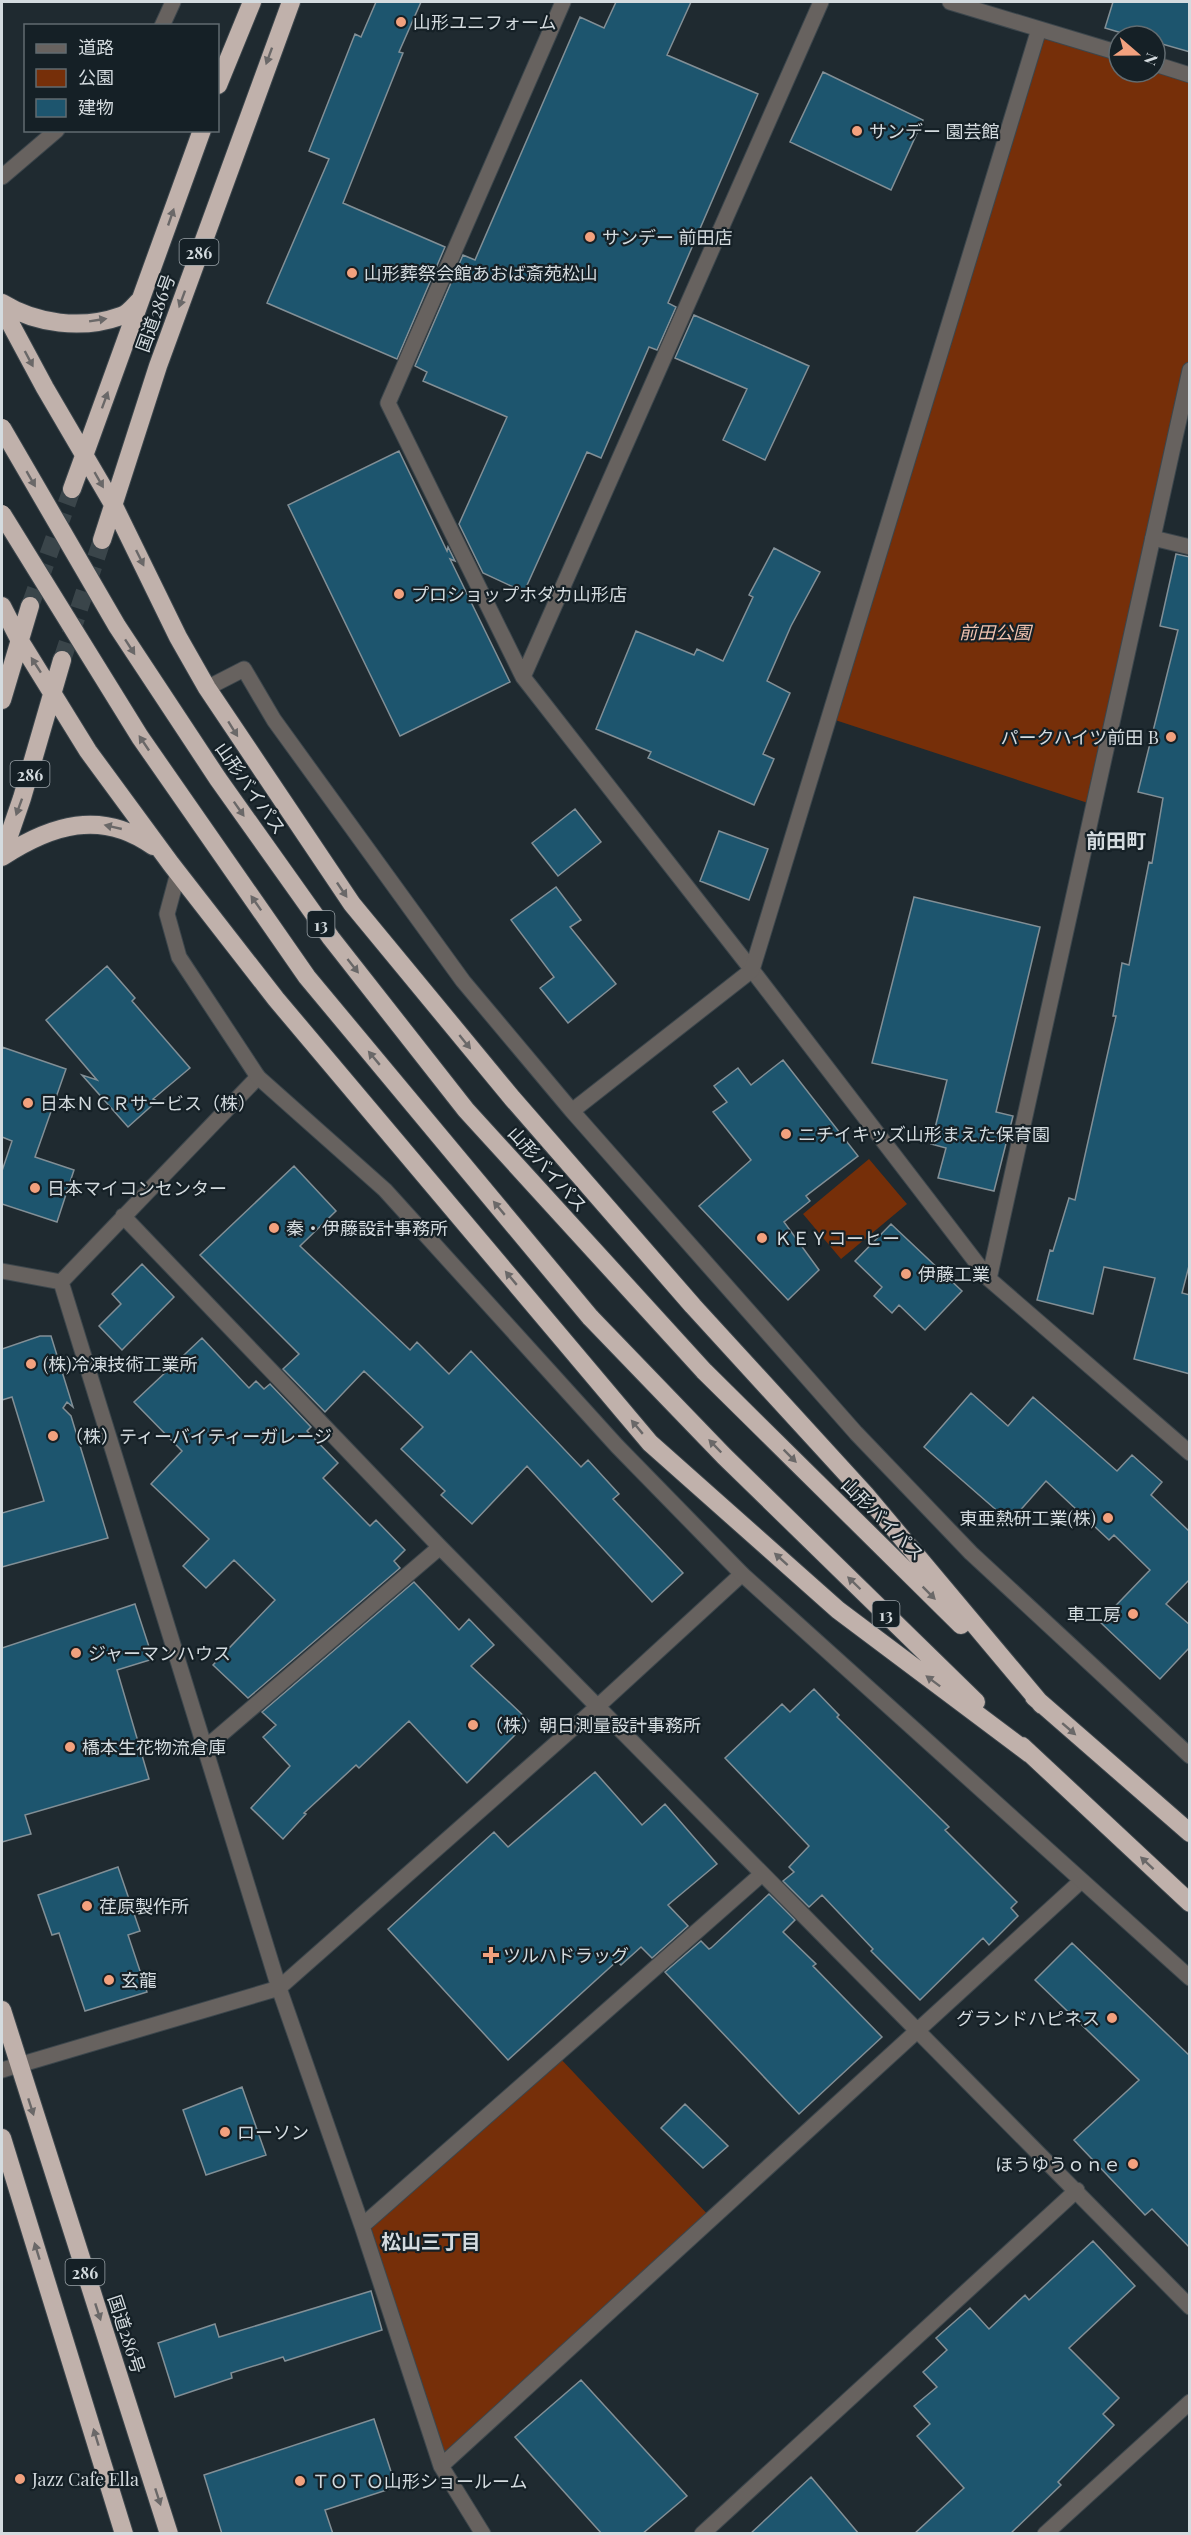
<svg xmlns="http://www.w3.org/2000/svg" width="1191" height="2535" viewBox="0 0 1191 2535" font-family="'Playfair Display','Noto Sans JP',serif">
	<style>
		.green { fill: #762f09 }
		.building { fill: #1d556e; stroke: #828f96; stroke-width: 1.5 }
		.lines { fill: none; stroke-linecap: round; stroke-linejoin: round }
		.highway-tunnel { stroke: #3a454a; stroke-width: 18; stroke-dasharray: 18 9; stroke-linecap: butt }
		.lane-casing { stroke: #3c464c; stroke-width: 17 }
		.street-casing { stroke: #3c464c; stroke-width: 17 }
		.highway-casing { stroke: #3c464c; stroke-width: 20 }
		.lane { stroke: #67625f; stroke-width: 15 }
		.street { stroke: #67625f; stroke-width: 15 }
		.highway { stroke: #c0b1ab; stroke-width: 18 }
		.highway-bridge-casing { stroke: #3c464c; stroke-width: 20; stroke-linecap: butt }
		.highway-bridge { stroke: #c0b1ab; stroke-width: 18 }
		.oneway { fill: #6a6868 }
		.poi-dot { fill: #f2a17e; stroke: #152026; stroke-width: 2 }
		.labels { text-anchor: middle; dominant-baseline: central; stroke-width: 4.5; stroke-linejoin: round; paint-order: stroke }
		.shield { fill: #152026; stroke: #9ba3a8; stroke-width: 1.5 }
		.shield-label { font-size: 16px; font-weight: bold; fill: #d4dbdf }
		.poi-label { font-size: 18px; fill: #d4dbdf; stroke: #152026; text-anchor: start }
		.street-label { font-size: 18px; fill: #d4dbdf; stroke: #152026 }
		.park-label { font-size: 18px; font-style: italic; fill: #f0c2af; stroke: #152026 }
		.neighbourhood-label { font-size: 20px; font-weight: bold; fill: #d4dbdf; stroke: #152026 }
	</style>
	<rect width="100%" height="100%" fill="#1f2a30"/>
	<path class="green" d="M1039 29 1119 53V72H1155V64L1189 75V368L1094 805 829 718Z
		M869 1159 907 1204 841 1259 803 1214Z
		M559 2057 713 2220 441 2466 362 2226Z"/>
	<path class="building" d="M376 2H421L399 52 403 53 343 203 445 247 397 359 267 303 329 159 309 151 355 34 361 37Z
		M616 2H691L667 55 758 94 668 303 676 307 657 350 649 347 601 458 587 452 524 592 483 573 459 524 507 417 423 381 427 372 415 366 463 255 475 260 580 17 604 28Z
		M1113 2H1190V52L1155 42V36H1132L1105 28Z
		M823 72 923 120 891 190 790 142Z
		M694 315 809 366 765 460 723 440 747 389 675 358Z
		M399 451 447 551 448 547 455 561 450 559 510 682 400 736 288 505Z
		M774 548 820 572 791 626 767 681 790 693 763 754 774 759 754 805 648 758 651 752 596 729 636 631 694 655 697 649 723 661 753 597 749 595Z
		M1176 554 1190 557V1262L1182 1293 1190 1295V1374L1134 1359 1155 1278 1104 1267 1093 1314 1037 1300 1050 1250 1053 1251 1069 1198 1075 1200 1116 1016H1113L1122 963 1129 965 1149 862 1152 863 1163 798 1138 792 1178 630 1160 626Z
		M575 809 601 842 558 876 532 843Z
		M719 831 768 849 749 900 700 881Z
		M556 887 581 920 570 927 616 984 568 1023 540 988 554 977 511 920Z
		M914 897 1040 927 996 1112 1013 1116 994 1191 938 1178 946 1148 931 1144 947 1080 872 1063Z
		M107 966 135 998 132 1001 190 1068 153 1099 157 1101 128 1127 82 1075 97 1080 46 1020Z
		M2 1047 66 1069 35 1157 74 1170 57 1222 2 1204V1171L12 1141 2 1137Z
		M783 1060 858 1156 806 1196 810 1201 784 1222 819 1270 788 1300 699 1206 751 1160 713 1112 727 1102 714 1086 738 1068 751 1085Z
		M294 1166 336 1211 300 1246 410 1350 417 1342 449 1374 471 1351 581 1467 588 1460 619 1494 613 1499 683 1573 652 1602 527 1466 472 1524 441 1495 445 1491 401 1449 423 1427 364 1371 325 1412 283 1369 299 1354 200 1255Z
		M891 1224 962 1291 925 1330 899 1305 892 1313 874 1296 882 1287 855 1261Z
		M142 1264 174 1297 122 1350 99 1326 121 1304 112 1294Z
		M40 1336H51L73 1407 67 1402 63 1408 71 1416 108 1538 2 1567V1513L44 1501 12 1397 2 1400V1349Z
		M202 1338 249 1388 256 1381 264 1389 270 1384 311 1427 307 1431 338 1463 323 1478 370 1526 376 1520 405 1550 394 1561 400 1568 248 1698 213 1665 275 1600 234 1560 206 1588 183 1566 209 1539 151 1484 182 1451 134 1402Z
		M971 1393 1008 1426 1033 1397 1117 1471 1132 1455 1162 1482 1151 1495 1190 1532V1579L1166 1604 1190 1625V1647L1160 1679 1100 1622 1150 1570 1114 1535 1109 1540 1046 1481 1010 1522 924 1447Z
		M414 1582 459 1630 469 1619 494 1645 471 1666 529 1721 467 1783 409 1721 359 1768 356 1765 304 1813 306 1814 283 1839 251 1808 290 1766 263 1737 276 1725 262 1712Z
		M135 1604 153 1659 117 1670 149 1779 25 1815 31 1834 2 1842V1648Z
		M814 1689 839 1715 837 1717 949 1827 945 1830 1017 1902 1011 1908 1018 1916 989 1945 983 1938 920 2000 871 1951 873 1949 822 1895 809 1907 783 1881 794 1872 789 1867 809 1846 725 1758 782 1704 790 1712Z
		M595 1772 642 1825 665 1804 717 1864 668 1905 688 1926 652 1958 641 1947 621 1965 617 1961 508 2060 388 1929 494 1832 508 1847Z
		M118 1867 140 1931 128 1935 147 1992 85 2011 59 1933 52 1935 38 1895Z
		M769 1894 795 1920 783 1932 816 1964 813 1966 882 2037 799 2114 665 1972 701 1941 709 1949 711 1948Z
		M1072 1943 1190 2056V2248L1152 2209 1145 2215 1074 2140 1139 2080 1035 1980Z
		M242 2087 266 2155 206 2175 183 2110Z
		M685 2104 728 2146 703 2168 661 2128Z
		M1093 2241 1135 2286 1069 2348 1119 2398 1103 2414 1114 2425 1058 2482 1061 2485 1010 2534H914L964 2488 917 2436 930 2424 914 2406 937 2387 923 2372 947 2350 936 2338 970 2308 989 2329 1025 2295 1029 2300Z
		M371 2291 382 2330 285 2361 283 2357 231 2373 232 2378 175 2397 158 2343 215 2324 219 2337Z
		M581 2380 687 2496 642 2534H602L515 2437Z
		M374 2419 396 2487 325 2510 333 2534H222L204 2475Z
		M811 2477 859 2534H750Z"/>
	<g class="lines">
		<path class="highway-tunnel" d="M30 606 72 489
			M62 660 102 540"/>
		<defs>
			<path id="lane" d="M563 2 388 403 523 677 752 970 989 1279
				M1153 538 1190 547
				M523 677 821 2
				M258 1077 61 1282 279 1988 362 2226 441 2466 483 2534
				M123 1216 440 1547 1190 2307
				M2 1271 61 1282
				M204 1749 440 1547
				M2 2070 279 1988 597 1707 742 1574
				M362 2226 762 1874
				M441 2466 1080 1882
				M702 2534 1077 2190"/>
			<path id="street" d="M950 2 1119 53
				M162 26 173 2
				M1155 64 1190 75
				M2 177 57 130
				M1190 370 989 1279 1190 1453
				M207 688 244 669 274 720 463 981 572 1111 856 1433 971 1553 1190 1756
				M178 873 167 914 179 957 258 1077 385 1190 617 1446 742 1574 1190 1978
				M572 1111 752 970 1039 29
				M1045 2534 1190 2402"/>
			<path id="highway" d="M218 85 252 2
				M2 303C36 324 82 330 121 316 128 314 134 306 139 301
				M2 308 45 388 114 506 178 637 207 688 352 904 512 1098 693 1306 865 1494 1042 1705
				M72 489 202 130
				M102 540 158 366 291 2
				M2 606 20 641 88 751 171 864 276 999 650 1443 838 1610 1030 1754
				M2 700 30 606
				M2 856 22 798 62 660
				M2 857C51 825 101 809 153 846
				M590 1317 724 1456 976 1702
				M704 1371 961 1625
				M1034 1697 1190 1833
				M1022 1746 1190 1903
				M2 2010 169 2534
				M2 2138 124 2534"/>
		</defs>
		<use href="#lane" class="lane-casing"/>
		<use href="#street" class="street-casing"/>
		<use href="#highway" class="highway-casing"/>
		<use href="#lane" class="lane"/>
		<use href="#street" class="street"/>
		<use href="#highway" class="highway"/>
		<defs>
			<path id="highway-bridge" d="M2 428 117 626 218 779 331 938 466 1110 704 1371
				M2 514 140 737 307 977 590 1317"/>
		</defs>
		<use href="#highway-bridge" class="highway-bridge-casing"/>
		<use href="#highway-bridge" class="highway-bridge"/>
	</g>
	<defs><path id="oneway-solid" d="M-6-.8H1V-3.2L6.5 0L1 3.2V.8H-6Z" transform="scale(1.5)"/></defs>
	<g class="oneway">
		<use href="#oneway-solid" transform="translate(269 56) rotate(110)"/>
		<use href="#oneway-solid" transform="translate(171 217) rotate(-71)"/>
		<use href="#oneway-solid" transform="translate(182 299) rotate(110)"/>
		<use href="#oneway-solid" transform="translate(98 320) rotate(-9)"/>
		<use href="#oneway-solid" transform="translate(29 359) rotate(62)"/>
		<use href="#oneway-solid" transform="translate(105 400) rotate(-70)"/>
		<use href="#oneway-solid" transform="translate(31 479) rotate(60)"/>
		<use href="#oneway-solid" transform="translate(99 480) rotate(60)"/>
		<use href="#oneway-solid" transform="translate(140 558) rotate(64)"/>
		<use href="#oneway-solid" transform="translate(130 647) rotate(57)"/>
		<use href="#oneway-solid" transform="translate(36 665) rotate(-123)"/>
		<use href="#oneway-solid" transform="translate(233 729) rotate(58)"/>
		<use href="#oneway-solid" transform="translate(144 743) rotate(-124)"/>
		<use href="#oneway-solid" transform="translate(19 807) rotate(110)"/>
		<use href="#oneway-solid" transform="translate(239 809) rotate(55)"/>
		<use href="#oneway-solid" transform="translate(113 827) rotate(-167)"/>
		<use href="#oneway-solid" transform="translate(342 890) rotate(56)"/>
		<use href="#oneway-solid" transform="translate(256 903) rotate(-125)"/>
		<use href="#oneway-solid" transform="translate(353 966) rotate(52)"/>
		<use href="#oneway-solid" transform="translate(465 1042) rotate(51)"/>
		<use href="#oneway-solid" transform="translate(374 1058) rotate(-130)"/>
		<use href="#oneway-solid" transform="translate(499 1208) rotate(-130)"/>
		<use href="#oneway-solid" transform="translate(511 1278) rotate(-130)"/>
		<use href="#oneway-solid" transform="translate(637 1427) rotate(-130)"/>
		<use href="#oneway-solid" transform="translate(715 1446) rotate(-134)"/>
		<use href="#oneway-solid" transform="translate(790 1456) rotate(45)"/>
		<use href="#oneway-solid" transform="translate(781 1559) rotate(-138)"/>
		<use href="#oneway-solid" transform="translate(854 1583) rotate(-136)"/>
		<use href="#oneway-solid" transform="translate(929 1593) rotate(45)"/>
		<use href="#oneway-solid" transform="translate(933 1681) rotate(-143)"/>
		<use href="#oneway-solid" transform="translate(1069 1729) rotate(41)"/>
		<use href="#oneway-solid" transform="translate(1147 1863) rotate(-137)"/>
		<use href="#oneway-solid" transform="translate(31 2107) rotate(72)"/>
		<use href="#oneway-solid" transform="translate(37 2251) rotate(-107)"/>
		<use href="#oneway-solid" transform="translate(98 2312) rotate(72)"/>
		<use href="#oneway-solid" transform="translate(96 2437) rotate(-107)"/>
		<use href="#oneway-solid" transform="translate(158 2497) rotate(72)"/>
	</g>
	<g class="poi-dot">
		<circle cx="401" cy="22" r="6"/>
		<circle cx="857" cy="131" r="6"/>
		<circle cx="590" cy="237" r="6"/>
		<circle cx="352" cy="273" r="6"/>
		<circle cx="399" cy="594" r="6"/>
		<circle cx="1171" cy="737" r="6"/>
		<circle cx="28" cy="1103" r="6"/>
		<circle cx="786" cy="1134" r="6"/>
		<circle cx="35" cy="1188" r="6"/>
		<circle cx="274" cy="1228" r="6"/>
		<circle cx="762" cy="1238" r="6"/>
		<circle cx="906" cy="1274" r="6"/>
		<circle cx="31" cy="1364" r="6"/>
		<circle cx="53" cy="1436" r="6"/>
		<circle cx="1108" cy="1518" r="6"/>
		<circle cx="1133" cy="1614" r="6"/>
		<circle cx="76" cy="1653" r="6"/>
		<circle cx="473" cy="1725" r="6"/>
		<circle cx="70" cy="1747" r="6"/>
		<circle cx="87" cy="1906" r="6"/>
		<path d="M488 1946h6v6h6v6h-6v6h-6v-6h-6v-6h6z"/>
		<circle cx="109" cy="1980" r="6"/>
		<circle cx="1112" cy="2018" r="6"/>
		<circle cx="225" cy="2132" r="6"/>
		<circle cx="1133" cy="2164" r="6"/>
		<circle cx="20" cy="2479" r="6"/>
		<circle cx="300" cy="2481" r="6"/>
	</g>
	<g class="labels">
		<g class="shield">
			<rect x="179.5" y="239" width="39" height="26" rx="4.5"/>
			<rect x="10.5" y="761" width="39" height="26" rx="4.5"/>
			<rect x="307.5" y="911" width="27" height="26" rx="4.5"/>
			<rect x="872.5" y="1601" width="27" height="26" rx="4.5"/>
			<rect x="65.5" y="2259" width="39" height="26" rx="4.5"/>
		</g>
		<g class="shield-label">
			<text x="199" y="252">286</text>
			<text x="30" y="774">286</text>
			<text x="321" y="924">13</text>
			<text x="886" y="1614">13</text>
			<text x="85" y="2272">286</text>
		</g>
		<g class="poi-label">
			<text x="413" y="22">山形ユニフォーム</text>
			<text x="869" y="131">サンデー 園芸館</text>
			<text x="602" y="237">サンデー 前田店</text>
			<text x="364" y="273">山形葬祭会館あおば斎苑松山</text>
			<text x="411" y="594">プロショップホダカ山形店</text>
			<text x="1159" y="737" text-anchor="end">パークハイツ前田 B</text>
			<text x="40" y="1103">日本ＮＣＲサービス（株）</text>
			<text x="798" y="1134">ニチイキッズ山形まえた保育園</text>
			<text x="47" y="1188">日本マイコンセンター</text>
			<text x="286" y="1228">秦・伊藤設計事務所</text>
			<text x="774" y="1238">ＫＥＹコーヒー</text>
			<text x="918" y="1274">伊藤工業</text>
			<text x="43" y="1364">(株)冷凍技術工業所</text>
			<text x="65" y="1436">（株）ティーバイティーガレージ</text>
			<text x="1096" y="1518" text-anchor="end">東亜熱研工業(株)</text>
			<text x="1121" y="1614" text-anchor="end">車工房</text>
			<text x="88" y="1653">ジャーマンハウス</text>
			<text x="485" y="1725">（株）朝日測量設計事務所</text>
			<text x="82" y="1747">橋本生花物流倉庫</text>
			<text x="99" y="1906">荏原製作所</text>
			<text x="503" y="1955">ツルハドラッグ</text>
			<text x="121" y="1980">玄龍</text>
			<text x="1100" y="2018" text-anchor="end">グランドハピネス</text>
			<text x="237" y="2132">ローソン</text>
			<text x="1121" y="2164" text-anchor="end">ほうゆうｏｎｅ</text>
			<text x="32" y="2479">Jazz Cafe Ella</text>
			<text x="312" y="2481">ＴＯＴＯ山形ショールーム</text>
		</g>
		<g class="street-label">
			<text transform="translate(155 313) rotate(-70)">国道286号</text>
			<text transform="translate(251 788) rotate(55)">山形バイパス</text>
			<text transform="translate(548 1169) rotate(48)">山形バイパス</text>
			<text transform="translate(883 1519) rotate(45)">山形バイパス</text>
			<text transform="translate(127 2334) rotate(72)">国道286号</text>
		</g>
		<g class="park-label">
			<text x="995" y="632">前田公園</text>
		</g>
		<g class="neighbourhood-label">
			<text x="1116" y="839">前田町</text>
			<text x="431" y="2240">松山三丁目</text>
		</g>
	</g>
	<rect width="1191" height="2535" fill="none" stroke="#d4dbdf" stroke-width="6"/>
	<rect x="24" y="24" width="195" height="108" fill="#152026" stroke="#616b70" stroke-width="1.5"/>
	<rect x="36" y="44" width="30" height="9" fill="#67625f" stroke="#616b70" stroke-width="1.5"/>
	<text x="78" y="54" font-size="18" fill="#d4dbdf">道路</text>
	<rect x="36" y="69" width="30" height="18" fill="#762f09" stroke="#616b70" stroke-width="1.5"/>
	<text x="78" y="84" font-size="18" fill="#d4dbdf">公園</text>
	<rect x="36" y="99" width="30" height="18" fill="#1d556e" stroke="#616b70" stroke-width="1.5"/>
	<text x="78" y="114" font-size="18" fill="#d4dbdf">建物</text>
	<g transform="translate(1137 54) rotate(110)"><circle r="28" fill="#152026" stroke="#616b70" stroke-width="1.5"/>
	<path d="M0-4.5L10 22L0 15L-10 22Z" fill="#f2a17e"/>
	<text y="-9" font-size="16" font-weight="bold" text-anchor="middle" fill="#d4dbdf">N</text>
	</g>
</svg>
